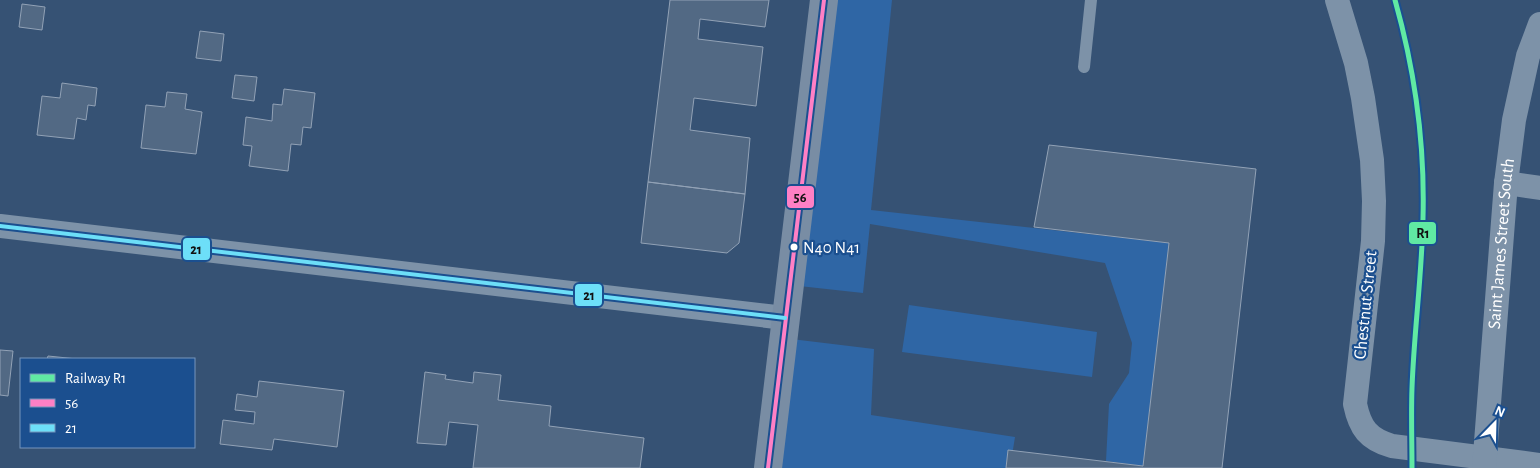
<svg xmlns="http://www.w3.org/2000/svg" width="1540" height="468" viewBox="0 0 1540 468" font-family="'Alegreya Sans',sans-serif">
	<style>
		.green { fill: #2f66a5 }
		.building { fill: #526984; stroke: #92a2b6 }
		.lines { fill: none; stroke-linecap: round; stroke-linejoin: round }
		.service { stroke: #7d92a8; stroke-width: 12 }
		.minor { stroke: #7d92a8; stroke-width: 24 }
		.secondary { stroke: #798da4; stroke-width: 28 }
		.bus-1-casing { stroke: #1b4f8f; stroke-width: 8 }
		.bus-2-casing { stroke: #1b4f8f; stroke-width: 8 }
		.bus-1 { stroke: #ff80c5; stroke-width: 4 }
		.bus-2 { stroke: #6ddff8; stroke-width: 4 }
		.rail-1-casing { stroke: #1b4f8f; stroke-width: 9 }
		.rail-1 { stroke: #60e9a3; stroke-width: 5 }
		.bus-dot { fill: #fff; stroke: #1b4f8f; stroke-width: 2 }
		.labels { text-anchor: middle; dominant-baseline: central; stroke-width: 4.5; stroke-linejoin: round; paint-order: stroke }
		.bus-label { font-size: 17px; fill: #fff; stroke: #1b4f8f; text-anchor: start }
		.street-label { font-size: 18px; fill: #fff; stroke: #1b4f8f }
		.line-badge { stroke: #1b4f8f; stroke-width: 2 }
		.pale-badge-label { font-size: 14px; text-anchor: middle; font-weight: bold; fill: #111 }
	</style>
	<rect width="100%" height="100%" fill="#365274"/>
	<path class="green" d="M824 0H892L871 210 1169 243 1143 466 1106 461 1109 404 1129 373 1132 343 1105 263 870 224 863 293 790 285Z
		M909 305 1097 332 1092 377 902 352Z
		M783 338 874 349 871 415 1015 437 1010 468H768Z"/>
	<path class="building" d="M670 0H769L765 27 700 19 698 39 763 47 756 106 694 98 690 130 750 138 745 194 648 182Z
		M22 4 45 7 42 30 19 27Z
		M200 31 224 34 221 61 196 58Z
		M235 75 257 77 254 101 232 98Z
		M62 83 97 88 95 106 88 105 86 120 77 118 74 139 37 135 42 96 60 98Z
		M284 89 315 93 311 128 303 127 301 145 291 144 288 171 249 166 252 146 243 145 246 117 272 121 273 104 282 105Z
		M167 92 187 94 185 109 202 112 196 154 141 148 146 105 165 107Z
		M1049 145 1256 169 1222 468H1006L1008 450 1143 466 1169 243 1034 227Z
		M648 182 745 194 739 243 727 253 641 243Z
		M0 350 13 351 8 396 0 395Z
		M48 356 77 359H47Z
		M425 372 446 375 445 379 473 383 474 372 501 375 498 400 551 406 549 426 644 438 640 468H473L478 425 449 422 446 445 417 443Z
		M259 381 344 391 337 447 274 439 272 450 220 444 223 420 254 424 255 412 235 410 237 394 257 397Z"/>
	<g class="lines">
		<path class="service" d="M1084 67 1091 0"/>
		<g class="minor">
			<path d="M1337 0 1356 63 1363 98 1372 160 1374 201 1373 241 1355 404C1360 428 1368 439 1392 446L1540 465"/>
			<path d="M1506 183 1540 188"/>
			<path d="M0 226 785 318"/>
			<path id="s1" d="M1484 468 1506 183 1514 120 1528 56 1540 24"/>
		</g>
		<path class="secondary" d="M768 468 824 0"/>
		<defs>
			<path id="bus-1" d="M768 468 824 0"/>
			<path id="bus-2" d="M0 226 785 318"/>
		</defs>
		<use href="#bus-1" class="bus-1-casing"/>
		<use href="#bus-2" class="bus-2-casing"/>
		<use href="#bus-1" class="bus-1"/>
		<use href="#bus-2" class="bus-2"/>
		<defs>
			<path id="rail-1" d="M1395 0C1415 71 1425 144 1423 218 1422 275 1414 331 1412 388 1411 415 1412 441 1412 468"/>
		</defs>
		<use href="#rail-1" class="rail-1-casing"/>
		<use href="#rail-1" class="rail-1"/>
	</g>
	<circle class="bus-dot" cx="794" cy="247" r="4.5"/>
	<g class="labels">
		<g class="bus-label">
			<text x="803" y="247">N40 N41</text>
		</g>
		<g class="street-label">
			<text stroke="none"><textPath href="#s1" startOffset="225">Saint James Street South</textPath></text>
			<text transform="translate(1366 305) rotate(-84)">Chestnut Street</text>
		</g>
	</g>
	<g class="line-badge">
		<rect x="786" y="185" width="29" height="24" rx="5" fill="#ff80c5"/>
		<rect x="1408" y="221" width="29" height="24" rx="5" fill="#60e9a3"/>
		<rect x="182" y="237" width="29" height="24" rx="5" fill="#6ddff8"/>
		<rect x="574" y="283" width="29" height="24" rx="5" fill="#6ddff8"/>
	</g>
	<g class="pale-badge-label">
		<text x="800" y="202">56</text>
		<text x="1423" y="238">R1</text>
		<text x="196" y="254">21</text>
		<text x="589" y="300">21</text>
	</g>
	<rect x="20" y="358" width="175" height="90" fill="#1b4f8f" stroke="#7695bc"/>
	<rect x="30" y="374" width="25" height="8" fill="#60e9a3" stroke="#7695bc"/>
	<text x="65" y="383" font-size="15" fill="#ffffff">Railway R1</text>
	<rect x="30" y="399" width="25" height="8" fill="#ff80c5" stroke="#7695bc"/>
	<text x="65" y="408" font-size="15" fill="#ffffff">56</text>
	<rect x="30" y="424" width="25" height="8" fill="#6ddff8" stroke="#7695bc"/>
	<text x="65" y="433" font-size="15" fill="#ffffff">21</text>
	<g transform="translate(1495 423) rotate(23)" stroke="#1b4f8f" stroke-width="4" paint-order="stroke">
	<path d="M0-4L9 19L0 12L-9 19Z" fill="#ffffff"/>
	<text y="-8" font-size="14" font-weight="bold" text-anchor="middle" fill="#ffffff">N</text>
	</g>
</svg>
